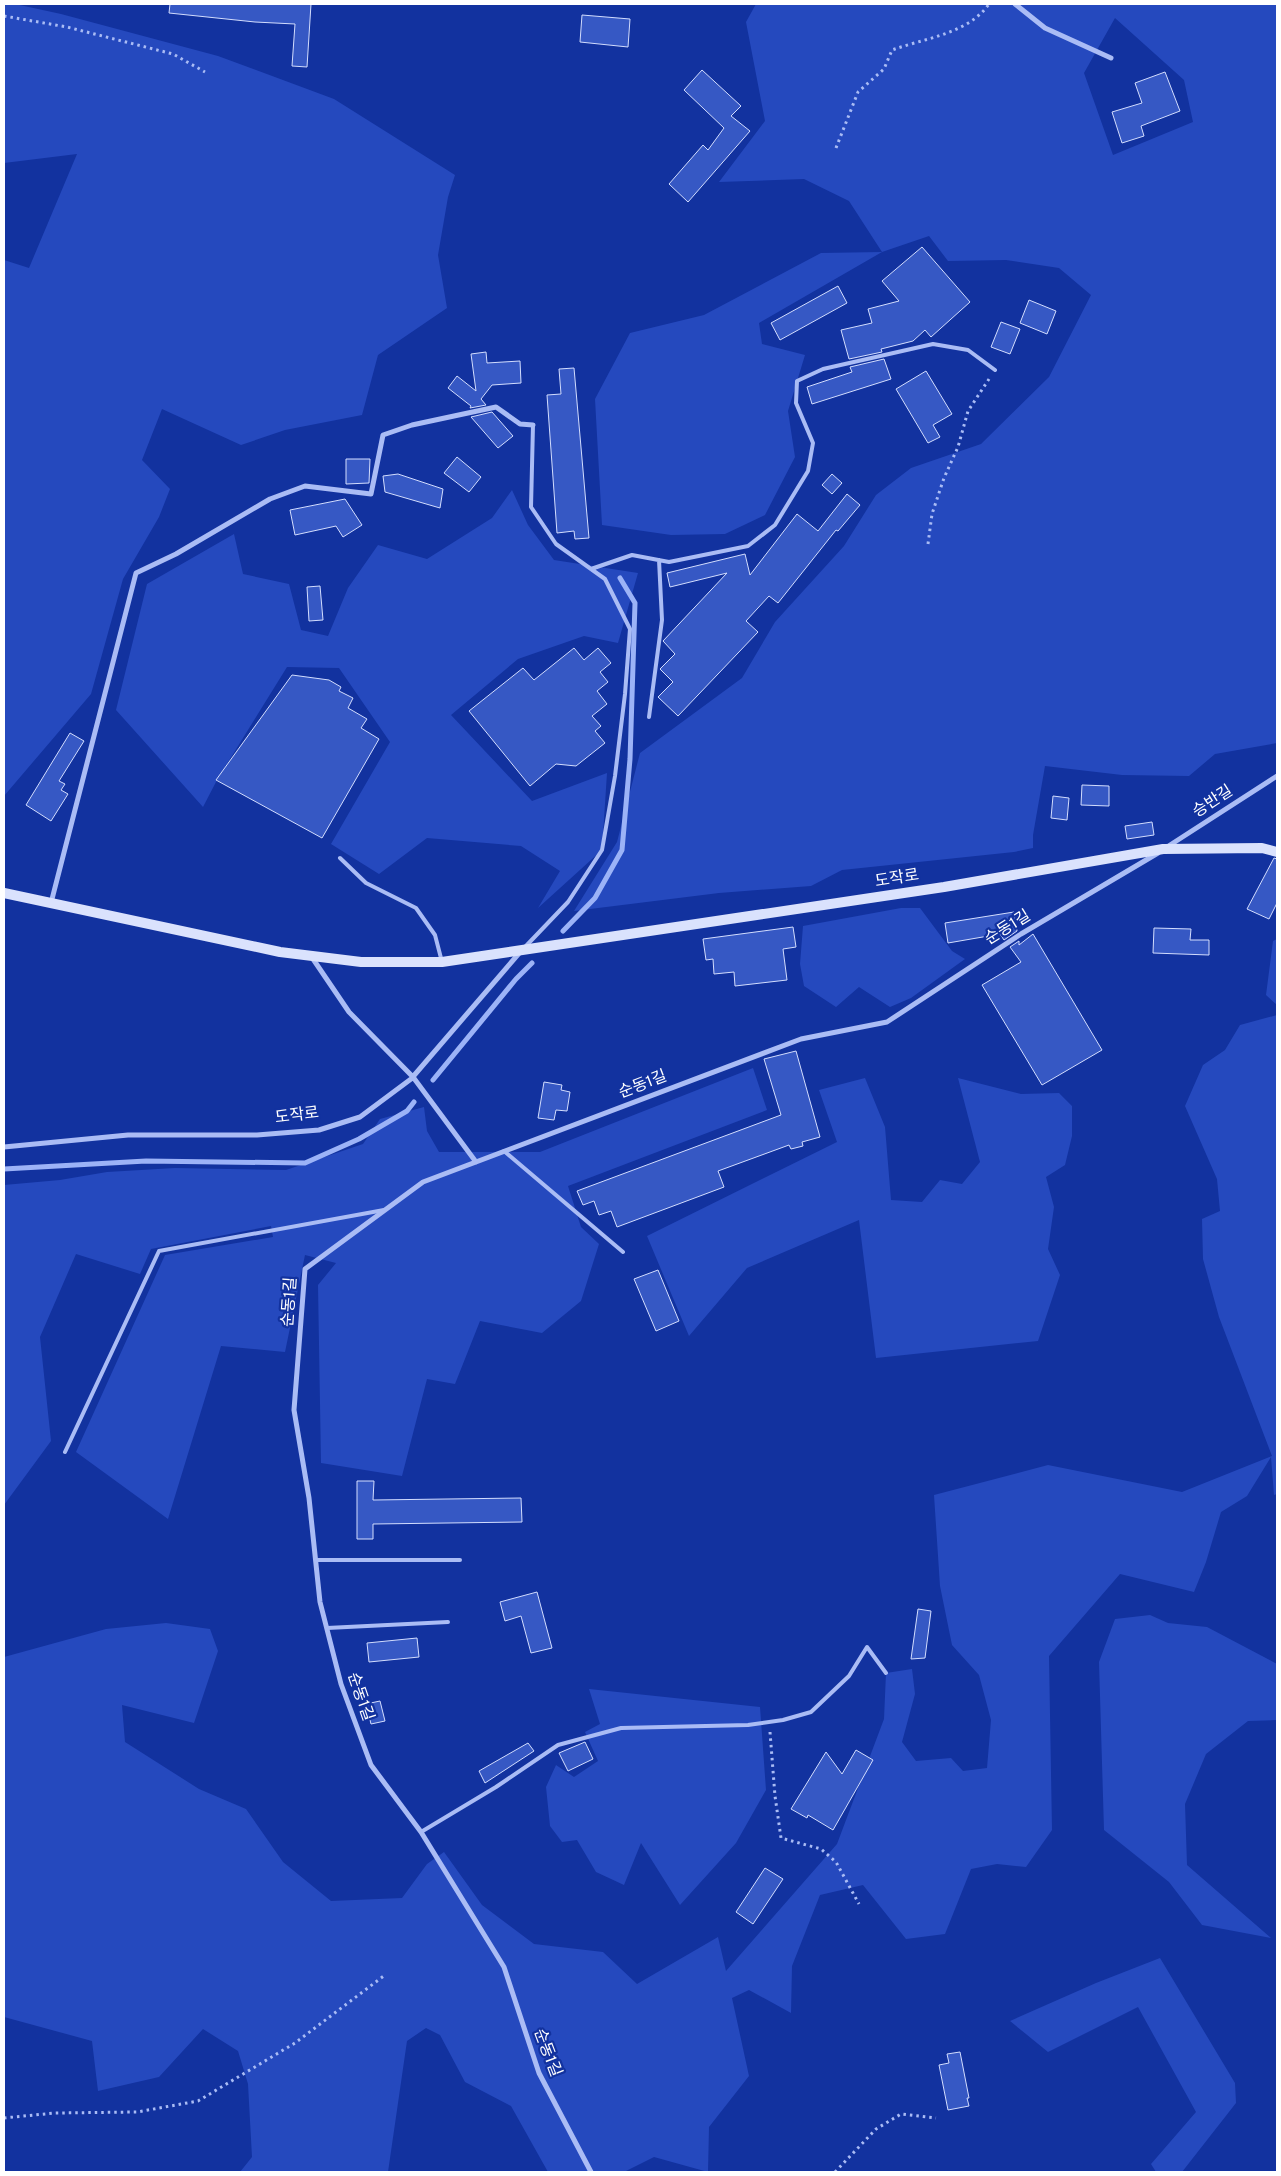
<svg xmlns="http://www.w3.org/2000/svg" width="1281" height="2176" viewBox="0 0 1281 2176" font-family="Overpass,'Noto Sans KR',sans-serif">
	<style>
		.green { fill: #2549be; fill-rule: evenodd }
		.lines { fill: none; stroke-linecap: round; stroke-linejoin: round }
		.stream { stroke: #9cb3f7; stroke-width: 5 }
		.building { fill: #3658c4; stroke: #d3ddfe }
		.path { stroke: #aabcf5; stroke-width: 3; stroke-dasharray: 2.5 4; stroke-linecap: butt }
		.lane { stroke: #aabcf5; stroke-width: 4 }
		.street { stroke: #aabcf5; stroke-width: 5 }
		.secondary { stroke: #dae2fd; stroke-width: 10 }
		.labels { text-anchor: middle; dominant-baseline: central; stroke-width: 4.5; stroke-linejoin: round; paint-order: stroke }
		.street-label { font-size: 16px; fill: #fff; stroke: #12329f }
	</style>
	<rect width="100%" height="100%" fill="#12329f"/>
	<path class="green" d="M4 4H15L61 14 218 56 334 99 455 175 448 197 438 255 447 308 378 355 362 415 285 430 241 445 162 409 142 460 170 489 159 517 123 579 91 694 4 796V260L29 268 77 154 4 163Z
		M756 4H1277V743L1215 754 1189 776 1122 775 1045 766 1033 835V848L1014 852 842 870 811 886 719 893 574 911 617 842 640 753 742 678 775 622 844 546 876 495 911 468 981 444 1049 377 1091 295 1059 268 1006 260 948 261 929 236 882 252 759 323 762 344 805 355 788 411 795 457 765 515 725 534 671 535 602 525 595 399 630 333 704 315 821 253 882 252 849 201 804 179 719 182 765 121 746 22ZM1115 18 1184 80 1193 122 1113 155 1084 73Z
		M512 490 528 525 554 560 638 573 618 643 584 636 518 659 451 715 532 801 607 773 602 850 538 908 560 871 521 846 427 838 379 874 331 844 390 742 339 668 287 667 217 780 203 807 116 710 147 584 234 534 243 574 289 584 301 630 328 636 348 588 378 545 427 559 492 518Z
		M901 908H920L952 951 965 959 911 998 890 1007 859 987 836 1007 804 986 800 964 803 926Z
		M1277 939V1005L1266 995 1273 941Z
		M1277 1015V1494L1274 1495 1271 1457 1247 1496 1221 1512 1206 1562 1194 1592 1120 1574 1049 1656 1052 1830 1026 1867 997 1864 971 1869 945 1934 906 1939 863 1885 820 1895 792 1966 791 2013 749 1990 732 1998 749 2076 709 2127 708 2172 654 2157 624 2172H548L511 2106 465 2082 440 2035 426 2028 407 2041 388 2172H240L252 2157 248 2084 238 2051 203 2029 159 2077 98 2091 92 2041 4 2017V1657L106 1629 166 1623 210 1629 218 1651 194 1723 122 1705 125 1742 199 1789 246 1809 283 1862 331 1901 402 1898 427 1864 444 1852 482 1905 534 1944 603 1952 637 1984 718 1937 726 1971 837 1844 884 1719 886 1673 912 1669 915 1694 902 1742 916 1761 951 1758 963 1771 987 1768 991 1720 979 1675 952 1645 940 1586 934 1495 1048 1465 1182 1492 1272 1456 1219 1317 1203 1259 1202 1219 1220 1211 1217 1179 1185 1106 1203 1065 1225 1050 1240 1025Z
		M753 1068 767 1110 568 1186 581 1227 599 1244 581 1301 542 1333 480 1321 455 1384 427 1379 402 1476 321 1463 318 1285 336 1263 305 1255 285 1352 221 1346 168 1519 76 1452 165 1255 273 1237 271 1226 151 1249 140 1274 76 1254 40 1337 51 1441 4 1505V1185L60 1180 107 1172 175 1168 286 1170 363 1144 380 1119 424 1107 427 1131 439 1152H540Z
		M865 1078 885 1127 891 1200 922 1202 940 1180 962 1184 980 1162 958 1078 1021 1094 1059 1093 1072 1106V1136L1065 1165 1046 1177 1054 1207 1048 1249 1060 1275 1038 1341 876 1358 859 1220 747 1268 689 1336 647 1236 837 1142 819 1090Z
		M1150 1615 1168 1623 1207 1627 1277 1664V1720L1248 1721 1206 1754 1185 1804 1187 1865 1271 1938 1202 1925 1169 1882 1104 1830 1099 1662 1115 1619Z
		M589 1689 760 1707 766 1790 736 1843 680 1905 641 1843 624 1885 596 1872 577 1840 562 1842 550 1826 546 1787 556 1765 574 1777 598 1761 585 1732 600 1724Z
		M1160 1958 1235 2083 1236 2103 1182 2172H1156L1151 2164 1196 2112 1138 2007 1048 2052 1010 2021 1096 1983Z"/>
	<g class="lines">
		<path class="stream" d="M563 931 595 898 622 850 630 759 635 603 620 578
			M433 1080 516 979 532 963
			M4 1169 146 1161 305 1163 359 1139 407 1111 414 1102"/>
	</g>
	<path class="building" d="M170 4H311L307 67 292 66 295 24 255 22 169 13Z
		M582 15 630 19 628 47 580 42Z
		M702 70 741 106 731 116 750 131 688 202 669 184 703 145 708 150 724 128 684 90Z
		M1165 72 1180 111 1141 126 1144 136 1122 143 1112 112 1142 103 1135 83Z
		M922 247 970 302 931 337 925 330 913 341 881 349 882 352 849 359 841 330 872 323 868 309 899 301 882 281Z
		M838 286 847 303 780 340 771 323Z
		M1029 300 1056 311 1047 334 1020 323Z
		M1001 322 1020 329 1010 354 991 347Z
		M486 352 487 363 520 361 521 383 492 385 481 399 486 405 470 408 471 406 448 388 457 376 476 391 471 354Z
		M884 359 891 379 812 404 807 387 852 372 850 367Z
		M574 368 589 538 575 539 574 531 557 533 547 395 561 394 559 369Z
		M926 371 952 414 933 425 940 437 928 443 896 389Z
		M492 412 513 436 498 448 471 417Z
		M457 457 481 477 469 492 444 473Z
		M346 459H370L369 483 346 484Z
		M398 474 443 489 440 508 385 492 383 476Z
		M832 474 842 483 832 494 822 485Z
		M847 494 860 505 838 531 836 530 778 603 769 596 746 621 758 632 678 716 658 697 673 682 660 669 675 654 663 641 727 573 670 587 667 573 745 554 750 575 797 514 818 531Z
		M345 499 362 525 343 537 336 526 295 535 290 510Z
		M320 586 323 620 309 621 307 587Z
		M574 648 584 660 598 648 611 663 600 672 608 682 597 691 607 704 592 716 601 726 595 731 605 743 576 766 556 764 530 786 469 711 523 668 534 680Z
		M292 675 329 680 341 687 339 691 353 698 348 708 367 719 361 728 379 739 322 838 216 780Z
		M70 733 84 741 59 781 65 784 61 790 68 794 51 821 26 805Z
		M1082 785 1109 786V806L1081 805Z
		M1053 796 1069 798 1067 820 1051 818Z
		M1152 822 1154 835 1127 839 1125 826Z
		M1274 858 1277 859V903L1269 919 1247 909Z
		M1014 912 1017 931 1004 940 1000 934 948 943 945 923Z
		M793 927 796 947 783 949 787 980 735 986 734 972 714 974 713 959 706 960 703 939Z
		M1154 928 1191 929 1190 940H1209V955L1153 953Z
		M1033 934 1102 1050 1042 1085 982 985 1021 962 1010 947 1019 941V945Z
		M796 1051 820 1137 802 1142 803 1146 791 1149 789 1145 718 1171 724 1187 617 1227 611 1211 599 1215 594 1201 583 1205 577 1191 781 1115 764 1059Z
		M544 1082 562 1085 561 1090 570 1092 567 1111 556 1110 554 1120 538 1118Z
		M658 1270 679 1321 656 1331 634 1279Z
		M357 1481H374L373 1500 521 1498 522 1522 373 1524V1539H357Z
		M537 1592 552 1648 531 1653 521 1616 505 1621 500 1602Z
		M918 1609 931 1611 925 1658 911 1659Z
		M417 1638 419 1657 369 1662 367 1643Z
		M380 1701 385 1721 371 1724 366 1704Z
		M585 1742 593 1759 568 1771 559 1753Z
		M528 1743 534 1751 485 1783 479 1771Z
		M856 1750 873 1760 833 1830 808 1815 807 1818 791 1809 826 1752 842 1774Z
		M765 1868 783 1879 753 1924 736 1912Z
		M960 2052 969 2098H967L969 2106 948 2110 939 2065 949 2063 947 2054Z"/>
	<g class="lines">
		<path class="path" d="M4 16 67 27 173 54 205 72
			M836 148 858 92 884 69 892 50C925 38 968 34 989 4
			M928 544 932 514 944 478 958 447 968 411 989 379
			M770 1732 775 1796 781 1838 821 1849 836 1862 859 1904
			M4 2118 55 2113 137 2112 198 2101 295 2043 385 1975
			M835 2172 876 2129 901 2114 936 2118"/>
		<path class="lane" d="M591 569 632 555 669 562 748 546 775 525 808 471 813 443 796 403 797 381 823 369 933 344 968 350 995 370
			M649 717 662 620 659 560
			M340 858 366 883 416 908 435 935 442 962
			M525 947 568 902 602 850 615 776 625 694 630 629 605 579 556 544 531 507 533 425
			M504 1151 623 1252
			M65 1452 159 1251 384 1210
			M316 1560H460
			M327 1628 448 1622
			M421 1832 496 1787 558 1745 621 1728 748 1725 783 1720 811 1712 849 1676 867 1647 886 1673"/>
		<path class="street" d="M1015 4 1045 28 1111 58
			M1167 847 1277 776
			M51 903 136 573 176 554 270 499 305 486 371 494 383 435 412 425 496 407 520 424 533 425
			M311 956 349 1012 413 1077 476 1162
			M4 1147 128 1135H257L319 1130 360 1117 411 1079 521 951
			M591 2172 539 2073 504 1967 421 1832 371 1765 341 1684 320 1602 309 1498 294 1410 305 1269 423 1182 801 1039 887 1022 1021 934 1158 853"/>
		<path class="secondary" d="M4 893 280 952 361 962H442L944 887 1163 849 1262 848 1277 852"/>
	</g>
	<g class="labels">
		<g class="street-label">
			<text transform="translate(1213 802) rotate(-33)">승반길</text>
			<text transform="translate(897 879) rotate(-9)">도작로</text>
			<text transform="translate(1008 928) rotate(-32)">순동1길</text>
			<text transform="translate(643 1085) rotate(-21)">순동1길</text>
			<text transform="translate(297 1116) rotate(-7)">도작로</text>
			<text transform="translate(290 1302) rotate(-86)">순동1길</text>
			<text transform="translate(360 1697) rotate(71)">순동1길</text>
			<text transform="translate(547 2053) rotate(69)">순동1길</text>
		</g>
	</g>
	<rect width="1281" height="2176" fill="none" stroke="#ffffff" stroke-width="10"/>
</svg>
